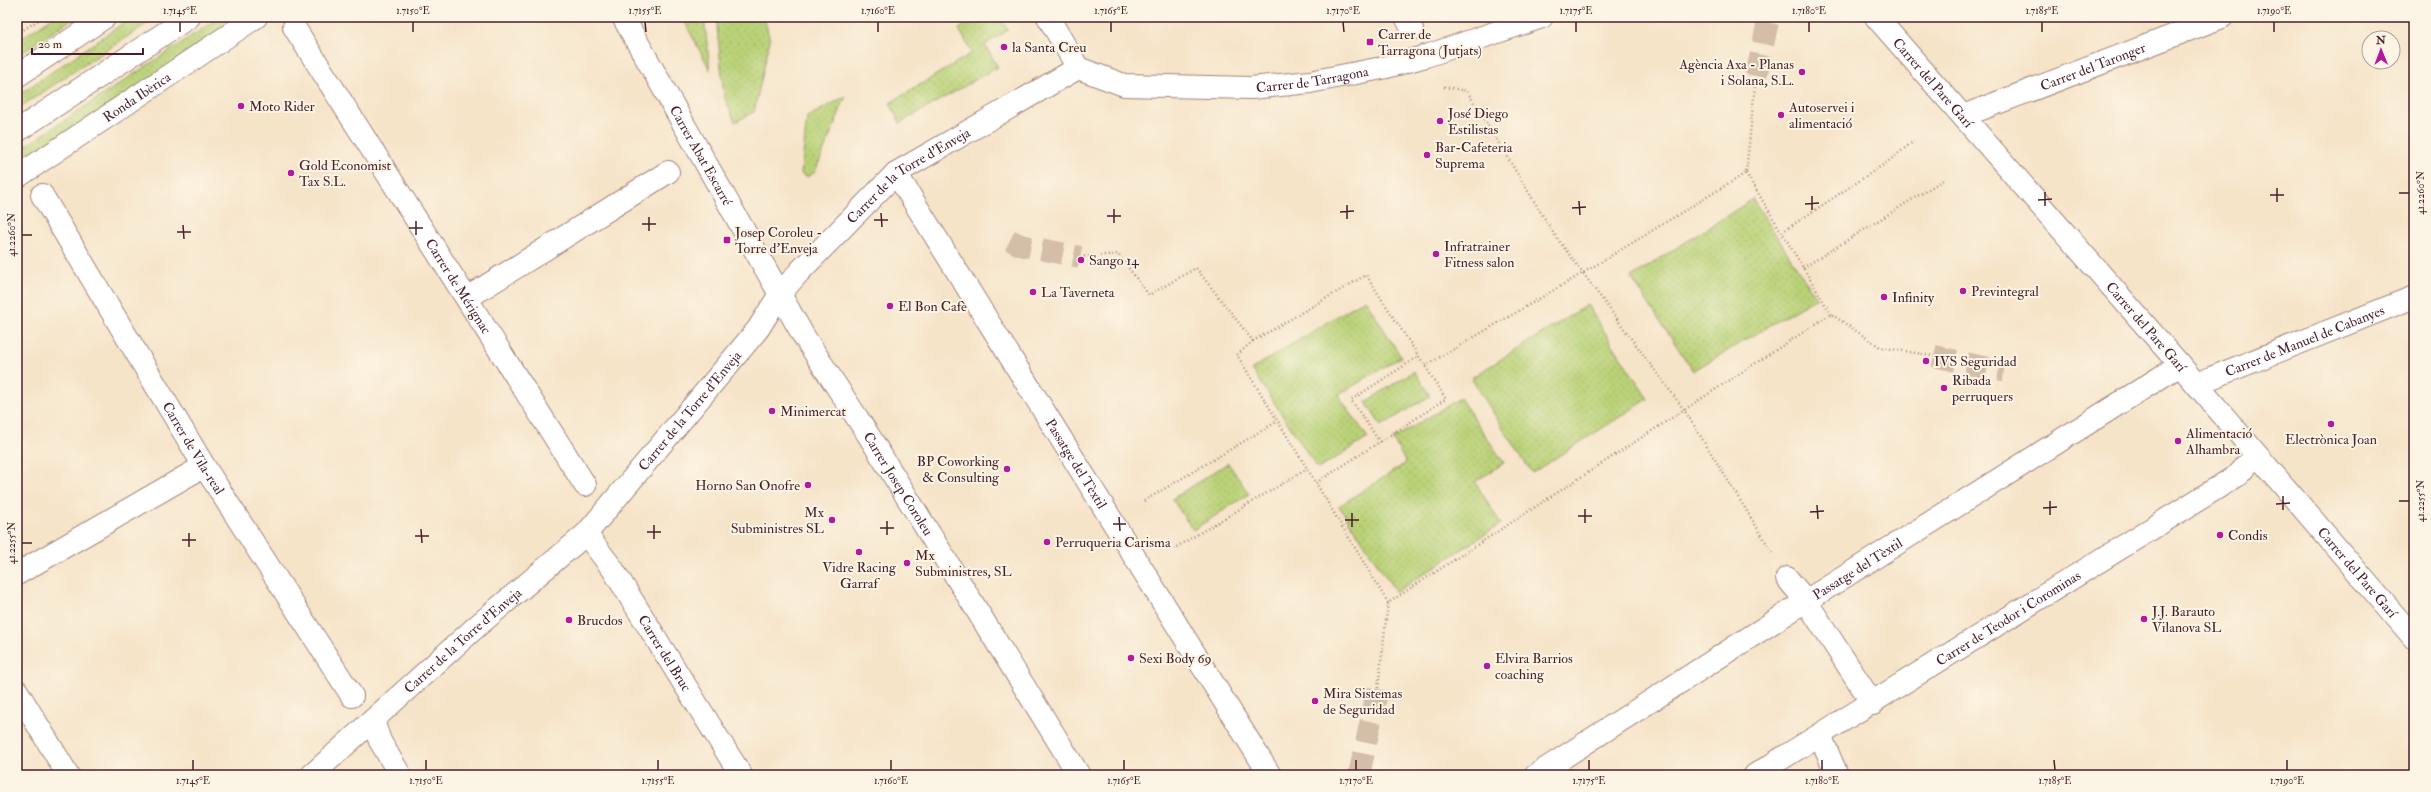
<svg xmlns="http://www.w3.org/2000/svg" width="2431" height="792" viewBox="0 0 2431 792" font-family="'IM FELL Double Pica',serif">
	<style>
		.park { fill: url(#park-dots); stroke: #827851 }
		.lines { fill: none; stroke-linecap: round; stroke-linejoin: round }
		.pedestrian-tunnel { stroke: #d4bda9; stroke-width: 22; stroke-dasharray: 22 11; stroke-linecap: butt }
		.pedestrian-casing { stroke: #a0827a; stroke-width: 24 }
		.minor-casing { stroke: #a0827a; stroke-width: 24 }
		.tertiary-casing { stroke: #a0827a; stroke-width: 24 }
		.path { stroke: #a0827a; stroke-width: 2.5; stroke-dasharray: 1 3; stroke-linecap: butt }
		.pedestrian { stroke: #fff; stroke-width: 22 }
		.minor { stroke: #fff; stroke-width: 22 }
		.tertiary { stroke: #fff; stroke-width: 22 }
		.ticks { fill: none; stroke: #4a1f2b; stroke-width: 1.5 }
		.poi-dot { fill: #b5179e; stroke: #fcf5e5; stroke-width: 1.5 }
		.labels { text-anchor: middle; dominant-baseline: central; stroke-width: 4; stroke-linejoin: round; paint-order: stroke }
		.poi-label { font-size: 14px; fill: #4a1f2b; stroke: #fcf5e5; text-anchor: start }
		.street-label { font-size: 14px; fill: #4a1f2b; stroke: #fcf5e5 }
		.neatline { fill: none; stroke: #4a1f2b; stroke-width: 1.5 }
		.ticks-label { font-size: 10px; text-anchor: middle; fill: #4a1f2b }
	</style>
	<defs>
		<pattern id="park-dots" width="8" height="8" patternUnits="userSpaceOnUse"><rect width="8" height="8" fill="#b9d277"/><path d="M2 2h.1M6 6h.1" fill="none" stroke="#a1b467" stroke-width="1.8" stroke-linecap="round"/></pattern>
	</defs>
	<rect width="100%" height="100%" fill="#fcf5e5"/>
	<filter id="ink" filterUnits="userSpaceOnUse"><feTurbulence type="fractalNoise" baseFrequency=".025" numOctaves="2"/><feDisplacementMap in="SourceGraphic" scale="8" xChannelSelector="R" yChannelSelector="G"/><feConvolveMatrix kernelMatrix="1 2 1 2 8 2 1 2 1" color-interpolation-filters="sRGB"/></filter>
	<filter id="wash" filterUnits="userSpaceOnUse"><feTurbulence type="fractalNoise" baseFrequency=".012" numOctaves="4" result="noise"/><feDisplacementMap in="SourceGraphic" scale="16" xChannelSelector="R" yChannelSelector="G"/><feGaussianBlur stdDeviation="0.9" result="paint"/><feColorMatrix in="noise" values="0 0 0 0 0 0 0 0 0 0 0 0 0 0 0 0 0 1.4 0 .05"/><feComposite in="paint" operator="in"/></filter>
	<g filter="url(#wash)">
		<rect width="100%" height="100%" fill="#f6e4c9"/>
		<path class="park" d="M53 17H75L17 56V41Z
			M132 17H157L17 109V96Z
			M220 17H241L17 168V152Z
			M682 17H704L710 70Z
			M716 17H764L770 40 754 112 735 122 724 96Z
			M978 17H1000L1008 30 985 45 998 67 900 123 890 103 972 53 959 29Z
			M846 96 815 172 807 177 801 174 807 117Z
			M1753 199 1816 298 1693 371 1631 277Z
			M1365 299 1401 357 1338 395 1368 438 1318 469 1252 369Z
			M1587 305 1648 399 1532 473 1471 378Z
			M1414 371 1430 396 1381 426 1366 402Z
			M1460 398 1504 463 1475 482 1501 524 1396 592 1339 506 1406 463 1393 439Z
			M1228 463 1249 494 1193 530 1172 499Z"/>
	</g>
	<g filter="url(#ink)">
		<g class="lines">
			<path class="pedestrian-tunnel" d="M1756 76 1769 17
				M1010 240 1020 245 1080 257
				M1934 356 1992 369 2004 370
				M1359 775 1378 688"/>
			<defs>
				<g id="pedestrian">
					<path d="M1406 17 1412 29"/>
					<path id="s1" d="M294 27 585 485"/>
					<path id="s2" d="M42 195 204 466 352 696"/>
					<path d="M467 298 668 172"/>
					<path d="M17 574 204 466"/>
				</g>
				<g id="minor">
					<path id="s3" d="M623 17 803 335 869 436 1079 775"/>
					<path d="M1048 17 1078 68"/>
					<path id="s4" d="M1876 17 2180 365 2414 638"/>
					<path id="s5" d="M1078 68 1124 85 1251 88 1310 82 1387 67 1426 56 1542 17"/>
					<path id="s6" d="M1963 116 2222 17"/>
					<path id="s7" d="M896 173 1270 775"/>
					<path id="s8" d="M17 177 256 17"/>
					<path id="s9" d="M2196 384 2414 297"/>
					<path id="s10" d="M586 534 612 568 741 775"/>
					<path d="M1787 578 1806 601 1873 704"/>
					<path d="M17 691 68 775"/>
					<path d="M373 721 380 741 400 775"/>
					<path d="M1820 735 1837 775"/>
					<path id="s11" d="M312 775 476 627 586 534 758 329 780 294 800 271 896 173 1078 68"/>
					<path id="s12" d="M1536 775 1806 601 2180 365"/>
					<path id="s13" d="M1755 775 2238 475 2256 455"/>
				</g>
				<path id="tertiary" d="M17 76 105 17
					M17 131 189 17"/>
			</defs>
			<use href="#pedestrian" class="pedestrian-casing"/>
			<use href="#minor" class="minor-casing"/>
			<use href="#tertiary" class="tertiary-casing"/>
			<path class="path" d="M17 19 19 17
				M17 34 43 17
				M1444 87 1467 91 1554 234 1685 411 1772 552
				M1746 173 1831 314
				M1782 232 1886 163 1914 141
				M1080 257 1118 254 1149 295 1196 268 1253 341 1366 275 1425 366 1583 273 1746 173 1756 76
				M1803 268 1943 180
				M1253 341 1237 355 1316 483
				M1380 442 1351 400 1419 356
				M1144 501 1278 421
				M1173 549 1307 469
				M1388 603 1316 483 1446 399 1425 366
				M1378 688 1388 603 1831 314 1880 347 1934 356"/>
			<use href="#pedestrian" class="pedestrian"/>
			<use href="#minor" class="minor"/>
			<use href="#tertiary" class="tertiary"/>
		</g>
	</g>
	<path class="ticks" d="M180 22V32M413 22V32M645 22 646 32M878 22V32M1111 22V32M1343 22 1344 32M1576 22V32M1809 22V32M2042 22V32M2274 22V32M2277 188V202M2045 192V206M2399 193H2409M2270 195H2284M1812 196V210M2038 200 2052 199M1579 201 1580 215M1805 204 1819 203M1347 205V219M1572 208 1586 207M1114 209V223M1340 212 1354 211M881 213 882 227M1107 216H1121M649 217V231M874 220H888M416 221V235M642 224H656M183 225 184 239M409 228H423M177 232H191M22 235H32M2283 496V510M2050 501V515M2399 501H2409M2276 504 2290 503M1817 505 1818 519M2043 508 2057 507M1585 509V523M1810 512 1824 511M1352 513V527M1578 516H1592M1119 517 1120 531M1345 520H1359M887 521V535M1113 524H1126M654 525V539M880 528H894M421 529 422 543M647 532H661M189 533V547M415 536H429M182 540H196M22 543H32M193 760V770M426 760V770M658 760V770M891 760V770M1124 760V770M1356 760V770M1589 760V770M1822 760V770M2054 760 2055 770M2287 760V770"/>
	<g class="poi-dot">
		<rect x="1366" y="38" width="8" height="8" rx="2"/>
		<circle cx="1004" cy="47" r="4"/>
		<circle cx="1802" cy="72" r="4"/>
		<circle cx="241" cy="106" r="4"/>
		<circle cx="1781" cy="115" r="4"/>
		<circle cx="1440" cy="121" r="4"/>
		<circle cx="1427" cy="155" r="4"/>
		<circle cx="291" cy="173" r="4"/>
		<rect x="723" y="236" width="8" height="8" rx="2"/>
		<circle cx="1436" cy="254" r="4"/>
		<circle cx="1081" cy="260" r="4"/>
		<circle cx="1963" cy="291" r="4"/>
		<circle cx="1033" cy="292" r="4"/>
		<circle cx="1884" cy="297" r="4"/>
		<circle cx="890" cy="306" r="4"/>
		<circle cx="1926" cy="361" r="4"/>
		<circle cx="1944" cy="388" r="4"/>
		<circle cx="772" cy="411" r="4"/>
		<circle cx="2331" cy="424" r="4"/>
		<circle cx="2178" cy="441" r="4"/>
		<circle cx="1007" cy="469" r="4"/>
		<circle cx="808" cy="485" r="4"/>
		<circle cx="832" cy="520" r="4"/>
		<circle cx="2220" cy="535" r="4"/>
		<circle cx="1047" cy="542" r="4"/>
		<circle cx="859" cy="552" r="4"/>
		<circle cx="907" cy="563" r="4"/>
		<circle cx="2144" cy="619" r="4"/>
		<circle cx="569" cy="620" r="4"/>
		<circle cx="1131" cy="658" r="4"/>
		<circle cx="1487" cy="666" r="4"/>
		<circle cx="1315" cy="701" r="4"/>
	</g>
	<g class="labels">
		<g class="poi-label">
			<text x="1378" y="34">Carrer de<tspan x="1378" dy="16">Tarragona (Jutjats)</tspan></text>
			<text x="1012" y="47">la Santa Creu</text>
			<text x="1794" y="64" text-anchor="end">Agència Axa - Planas<tspan x="1794" dy="16">i Solana, S.L.</tspan></text>
			<text x="249" y="106">Moto Rider</text>
			<text x="1789" y="107">Autoservei i<tspan x="1789" dy="16">alimentació</tspan></text>
			<text x="1448" y="113">José Diego<tspan x="1448" dy="16">Estilistas</tspan></text>
			<text x="1435" y="147">Bar-Cafeteria<tspan x="1435" dy="16">Suprema</tspan></text>
			<text x="299" y="165">Gold Economist<tspan x="299" dy="16">Tax S.L.</tspan></text>
			<text x="735" y="232">Josep Coroleu -<tspan x="735" dy="16">Torre d'Enveja</tspan></text>
			<text x="1444" y="246">Infratrainer<tspan x="1444" dy="16">Fitness salon</tspan></text>
			<text x="1089" y="260">Sango 14</text>
			<text x="1971" y="291">Previntegral</text>
			<text x="1041" y="292">La Taverneta</text>
			<text x="1892" y="297">Infinity</text>
			<text x="898" y="306">El Bon Cafè</text>
			<text x="1934" y="361">IVS Seguridad</text>
			<text x="1952" y="380">Ribada<tspan x="1952" dy="16">perruquers</tspan></text>
			<text x="780" y="411">Minimercat</text>
			<text x="2186" y="433">Alimentació<tspan x="2186" dy="16">Alhambra</tspan></text>
			<text x="2331" y="439" text-anchor="middle">Electrònica Joan</text>
			<text x="999" y="461" text-anchor="end">BP Coworking<tspan x="999" dy="16">&amp; Consulting</tspan></text>
			<text x="800" y="485" text-anchor="end">Horno San Onofre</text>
			<text x="824" y="512" text-anchor="end">Mx<tspan x="824" dy="16">Subministres SL</tspan></text>
			<text x="2228" y="535">Condis</text>
			<text x="1055" y="542">Perruqueria Carisma</text>
			<text x="915" y="555">Mx<tspan x="915" dy="16">Subministres, SL</tspan></text>
			<text x="859" y="567" text-anchor="middle">Vidre Racing<tspan x="859" dy="16">Garraf</tspan></text>
			<text x="2152" y="611">J.J. Barauto<tspan x="2152" dy="16">Vilanova SL</tspan></text>
			<text x="577" y="620">Brucdos</text>
			<text x="1139" y="658">Sexi Body 69</text>
			<text x="1495" y="658">Elvira Barrios<tspan x="1495" dy="16">coaching</tspan></text>
			<text x="1323" y="693">Mira Sistemas<tspan x="1323" dy="16">de Seguridad</tspan></text>
		</g>
		<g class="street-label">
			<text stroke="none"><textPath href="#s6" startOffset="139">Carrer del Taronger</textPath></text>
			<text stroke="none"><textPath href="#s5" startOffset="238">Carrer de Tarragona</textPath></text>
			<text stroke="none"><textPath href="#s4" startOffset="87">Carrer del Pare Garí</textPath></text>
			<text stroke="none"><textPath href="#s8" startOffset="144">Ronda Ibèrica</textPath></text>
			<text stroke="none"><textPath href="#s3" startOffset="159">Carrer Abat Escarré</textPath></text>
			<text stroke="none"><textPath href="#s11" startOffset="850">Carrer de la Torre d'Enveja</textPath></text>
			<text stroke="none"><textPath href="#s1" startOffset="307">Carrer de Mérignac</textPath></text>
			<text stroke="none"><textPath href="#s4" startOffset="411">Carrer del Pare Garí</textPath></text>
			<text stroke="none"><textPath href="#s9" startOffset="117">Carrer de Manuel de Cabanyes</textPath></text>
			<text stroke="none"><textPath href="#s11" startOffset="526">Carrer de la Torre d'Enveja</textPath></text>
			<text stroke="none"><textPath href="#s2" startOffset="295">Carrer de Vila-real</textPath></text>
			<text stroke="none"><textPath href="#s7" startOffset="342">Passatge del Tèxtil</textPath></text>
			<text stroke="none"><textPath href="#s3" startOffset="542">Carrer Josep Coroleu</textPath></text>
			<text stroke="none"><textPath href="#s12" startOffset="382">Passatge del Tèxtil</textPath></text>
			<text stroke="none"><textPath href="#s4" startOffset="735">Carrer del Pare Garí</textPath></text>
			<text stroke="none"><textPath href="#s13" startOffset="298">Carrer de Teodor i Corominas</textPath></text>
			<text stroke="none"><textPath href="#s11" startOffset="202">Carrer de la Torre d'Enveja</textPath></text>
			<text stroke="none"><textPath href="#s10" startOffset="143">Carrer del Bruc</textPath></text>
		</g>
	</g>
	<rect width="2431" height="792" fill="none" stroke="#fcf5e5" stroke-width="44"/>
	<g transform="translate(2381 50) rotate(359)"><circle r="19" fill="#fcf5e5" stroke="#b59f9b"/>
	<path d="M0-3L7 15L0 10L-7 15Z" fill="#b5179e"/>
	<text y="-6" font-size="11" font-weight="bold" text-anchor="middle" fill="#4a1f2b">N</text>
	</g>
	<path d="M32 48v6h111v-6" fill="none" stroke="#4a1f2b" stroke-width="2"/>
	<text x="38" y="48" font-size="12" fill="#4a1f2b" stroke="#fcf5e5" stroke-width="3" paint-order="stroke">20 m</text>
	<rect x="22" y="22" width="2387" height="748" class="neatline"/>
	<g class="ticks-label">
		<text x="180" y="14">1.7145°E</text>
		<text x="413" y="14">1.7150°E</text>
		<text x="645" y="14">1.7155°E</text>
		<text x="878" y="14">1.7160°E</text>
		<text x="1111" y="14">1.7165°E</text>
		<text x="1343" y="14">1.7170°E</text>
		<text x="1576" y="14">1.7175°E</text>
		<text x="1809" y="14">1.7180°E</text>
		<text x="2042" y="14">1.7185°E</text>
		<text x="2274" y="14">1.7190°E</text>
		<text transform="translate(2420 193) rotate(-90)" y="4">41.2260°N</text>
		<text transform="translate(11 235) rotate(-90)" y="4">41.2260°N</text>
		<text transform="translate(2420 501) rotate(-90)" y="4">41.2255°N</text>
		<text transform="translate(11 543) rotate(-90)" y="4">41.2255°N</text>
		<text x="193" y="784">1.7145°E</text>
		<text x="426" y="784">1.7150°E</text>
		<text x="658" y="784">1.7155°E</text>
		<text x="891" y="784">1.7160°E</text>
		<text x="1124" y="784">1.7165°E</text>
		<text x="1356" y="784">1.7170°E</text>
		<text x="1589" y="784">1.7175°E</text>
		<text x="1822" y="784">1.7180°E</text>
		<text x="2055" y="784">1.7185°E</text>
		<text x="2287" y="784">1.7190°E</text>
	</g>
</svg>
